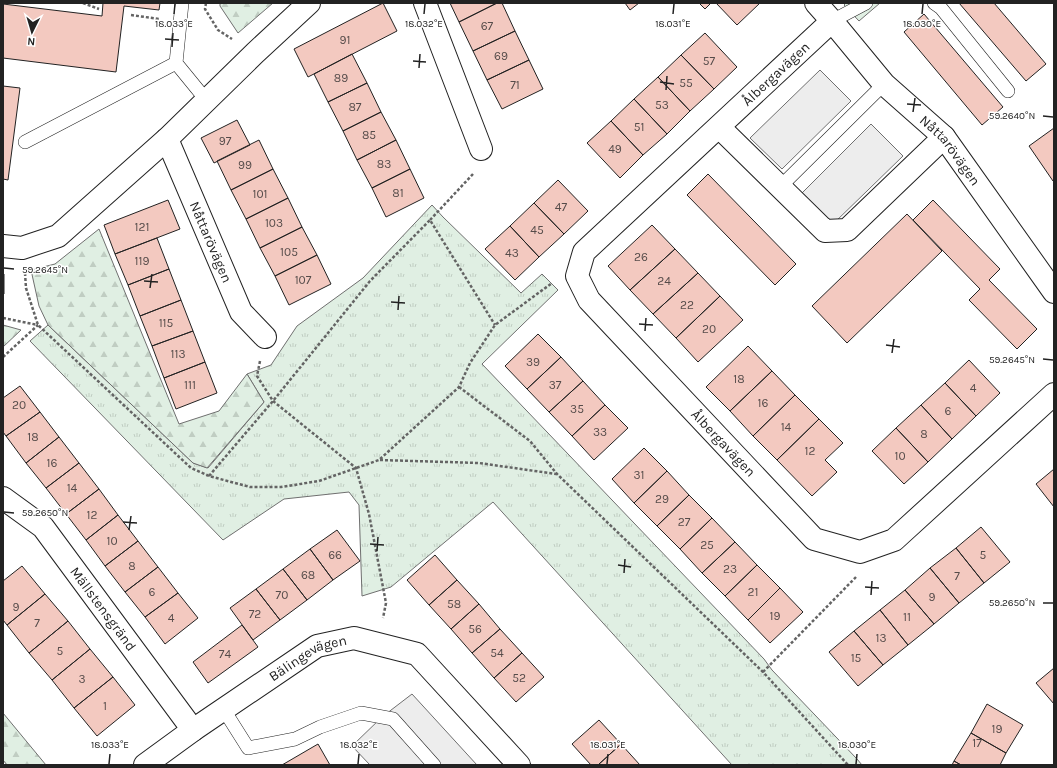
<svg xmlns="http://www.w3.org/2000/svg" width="1057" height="768" viewBox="0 0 1057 768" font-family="Karla,sans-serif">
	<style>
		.grass { fill: url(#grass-tufts); stroke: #6f6f6f }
		.forest { fill: url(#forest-firs); stroke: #6f6f6f }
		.parking { fill: #ededed; stroke: #6f6f6f }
		.building { fill: #f3c9c0; stroke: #222 }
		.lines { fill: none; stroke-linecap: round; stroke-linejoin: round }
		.lane-casing { stroke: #222; stroke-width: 14 }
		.street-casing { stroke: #222; stroke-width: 24 }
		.path { stroke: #646464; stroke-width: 2.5; stroke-dasharray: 3 2; stroke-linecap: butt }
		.lane { stroke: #fff; stroke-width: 13 }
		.street { stroke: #fff; stroke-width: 22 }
		.ticks { fill: none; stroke: #222; stroke-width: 1.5 }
		.labels { text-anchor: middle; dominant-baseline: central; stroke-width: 3; stroke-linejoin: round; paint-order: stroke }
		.number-label { font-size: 12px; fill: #564c4a }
		.street-label { font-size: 14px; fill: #222; stroke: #fff }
		.ticks-label { font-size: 10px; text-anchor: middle; fill: #222; stroke: #fff; stroke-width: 3; stroke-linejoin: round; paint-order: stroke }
	</style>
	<defs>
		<pattern id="grass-tufts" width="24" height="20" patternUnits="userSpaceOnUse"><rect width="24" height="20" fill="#e0efe3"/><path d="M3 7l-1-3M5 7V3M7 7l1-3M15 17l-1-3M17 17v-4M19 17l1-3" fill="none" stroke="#c0cdc2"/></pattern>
		<pattern id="forest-firs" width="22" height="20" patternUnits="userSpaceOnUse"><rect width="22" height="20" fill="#e0efe3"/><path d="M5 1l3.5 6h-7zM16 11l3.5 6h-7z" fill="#c0cdc2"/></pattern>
	</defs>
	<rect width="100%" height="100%" fill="#fff"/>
	<path class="grass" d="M432 205 443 217 521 293 542 274 558 290 482 364 764 659 772 670 857 759 862 765H732L493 502 391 587 362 596 359 505 349 492 284 499 223 540 30 341 48 325 193 463 208 468 264 402 247 374 271 365 297 326 363 278Z"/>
	<path class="forest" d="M220 3H273L238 33 220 6Z
		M846 3H880L859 21 844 5Z
		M99 229 179 424 219 411 247 374 264 402 207 468 193 463 48 325 39 306 31 270 55 264Z
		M3 325 21 330 3 347Z
		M3 713 46 765H7L3 760Z"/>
	<path class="parking" d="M820 70 851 101 782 169 750 138Z
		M871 124 903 156 833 224 802 193Z
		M412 694 477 765H370L352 746 382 717Z"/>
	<path class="building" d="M103 3H160L159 10 124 6 116 72 3 58V4L102 16Z
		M383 3 397 31 308 77 294 49Z
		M450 3H497L459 22Z
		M497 3H502L515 31 473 51 459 22Z
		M625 3H639L630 10Z
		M699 3H711L705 9Z
		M716 3H760L737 25Z
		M959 3H994L1046 64 1026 81Z
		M924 14 1003 107 982 125 904 32Z
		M515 31 529 60 487 80 473 51Z
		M705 33 737 67 714 89 681 55Z
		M352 54 367 83 328 102 314 74Z
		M681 55 714 89 690 111 658 77Z
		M529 60 543 89 502 109 487 80Z
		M658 77 690 111 667 134 634 99Z
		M367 83 381 112 343 131 328 102Z
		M3 86 20 88 8 180 3 179Z
		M634 99 667 134 643 155 611 121Z
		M381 112 396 140 357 160 343 131Z
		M237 120 250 145 214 163 201 138Z
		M611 121 643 155 620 178 587 143Z
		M1054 128V180L1053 181 1029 146Z
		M259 140 273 169 231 190 217 161Z
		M396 140 410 169 372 188 357 160Z
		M273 169 288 198 246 219 231 190Z
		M410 169 424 198 386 217 372 188Z
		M708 174 796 264 775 285 687 195Z
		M558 180 588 211 564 234 534 203Z
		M288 198 302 227 260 248 246 219Z
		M168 200 180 229 115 254 104 225Z
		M933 200 1000 269 989 280 1037 329 1017 349 969 300 980 289 913 220Z
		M534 203 564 234 539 257 510 226Z
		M907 214 942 251 847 343 812 306Z
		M652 225 675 249 630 290 608 266Z
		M510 226 539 257 515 280 485 249Z
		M302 227 317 255 275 276 260 248Z
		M157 238 169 269 128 285 115 254Z
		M675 249 698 273 653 314 630 290Z
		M317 255 331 284 289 305 275 276Z
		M169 269 181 300 140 316 128 285Z
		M698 273 720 296 676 338 653 314Z
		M3 274H4V294H3Z
		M720 296 743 320 698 362 676 338Z
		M181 300 193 331 152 346 140 316Z
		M193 331 205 362 164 378 152 346Z
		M538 334 561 357 527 389 505 366Z
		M748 346 772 371 730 411 706 387Z
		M561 357 583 381 549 412 527 389Z
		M969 360 1000 393 976 416 945 383Z
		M205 362 217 393 176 409 164 378Z
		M772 371 795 395 753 436 730 411Z
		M583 381 605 405 572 436 549 412Z
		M945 383 976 416 952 439 921 405Z
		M20 386 40 412 6 436 3 432V398Z
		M795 395 819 419 777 460 753 436Z
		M605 405 628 428 594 460 572 436Z
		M921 405 952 439 928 462 896 428Z
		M40 412 59 437 26 463 6 436Z
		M819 419 843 443 825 460 837 472 812 496 777 460Z
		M896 428 928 462 904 484 872 451Z
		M59 437 79 463 46 488 26 463Z
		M644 448 667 471 634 503 612 479Z
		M79 463 99 489 66 514 46 488Z
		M1054 469V507L1036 484Z
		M667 471 689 495 657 526 634 503Z
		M99 489 118 515 86 540 66 514Z
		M689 495 712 518 680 549 657 526Z
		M118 515 138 541 105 566 86 540Z
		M712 518 735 542 702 573 680 549Z
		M981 527 1010 562 984 583 956 548Z
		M337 530 360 561 333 580 310 549Z
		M138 541 158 567 125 592 105 566Z
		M735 542 757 565 725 596 702 573Z
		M956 548 984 583 959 603 930 568Z
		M310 549 333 580 307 600 283 569Z
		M435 555 457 580 429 605 407 580Z
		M757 565 780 588 748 620 725 596Z
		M22 566 45 594 7 625 3 620V581Z
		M158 567 178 593 145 617 125 592Z
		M930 568 959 603 934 624 905 590Z
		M283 569 307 600 280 620 256 589Z
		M457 580 479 604 451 629 429 605Z
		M780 588 803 612 770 643 748 620Z
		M256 589 280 620 253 640 230 608Z
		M905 590 934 624 908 645 880 610Z
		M178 593 198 618 165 644 145 617Z
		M45 594 68 621 29 653 7 625Z
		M479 604 500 629 472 653 451 629Z
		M880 610 908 645 883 665 854 631Z
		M68 621 90 649 52 680 29 653Z
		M242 625 258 647 208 683 193 662Z
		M500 629 522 653 494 678 472 653Z
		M854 631 883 665 858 686 829 652Z
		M90 649 113 677 74 708 52 680Z
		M522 653 544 677 516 702 494 678Z
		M1054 668V704L1036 683Z
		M113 677 135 705 97 736 74 708Z
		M987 704 1023 725 1006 753 971 733Z
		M599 720 621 744 598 765H591L572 744Z
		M971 733 1006 753 1000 765H961L954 761Z
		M318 744 330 765H282Z
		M621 744 640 765H598Z
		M954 761 961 765H952Z"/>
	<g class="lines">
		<defs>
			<path id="lane" d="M182 3 176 63 207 101
				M934 3 941 8 1008 91
				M832 21 866 3
				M25 142 176 63
				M780 187 884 84
				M224 710 248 748 295 739 320 727 361 713 393 719 434 765"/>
			<g id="street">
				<path d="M425 3 481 149"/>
				<path id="s1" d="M816 3 832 21 884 84 944 137 1054 292"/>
				<path id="s2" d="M832 21 584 252 577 276 589 300 814 539 860 552 894 540 1054 394"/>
				<path d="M719 127 825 231 847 230 944 137"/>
				<path id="s3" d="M167 139 241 312 265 337"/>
				<path d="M3 246 22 248 58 236 167 139 255 53 309 3"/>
				<path id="s4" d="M3 498 43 527 193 730"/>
				<path id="s5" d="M145 765 193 730 317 646 354 638 417 654 519 765"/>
			</g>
		</defs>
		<use href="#lane" class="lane-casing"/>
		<use href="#street" class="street-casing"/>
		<path class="path" d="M83 3 99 9
			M206 3 205 9 218 30 232 39
			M131 15 159 19
			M430 220 473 174
			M25 273 26 288 38 325 191 468 209 476 250 487H281L319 481 379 460 459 387 470 363 495 325 552 283
			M3 318 38 325
			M3 357 38 325
			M260 361 257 376 273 401 356 468 369 514 386 603 383 618
			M459 387 530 441 557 474 763 672 848 765
			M380 460 479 463 556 474
			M209 476 273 401 370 281 430 220 495 325
			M763 672 856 577"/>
		<use href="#lane" class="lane"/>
		<use href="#street" class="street"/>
	</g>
	<path class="ticks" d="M174 14 175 4M424 14 425 4M673 14 674 4M922 14 923 4M165 39 179 40M172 47 173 33M413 61 426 62M419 68 420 54M660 82 674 84M666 90 667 76M907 104 921 105M913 112 915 98M1043 116 1053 117M4 268 14 269M144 281 158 282M150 288 152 274M391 302 405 303M398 310 399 296M639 324 653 325M645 331 646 318M886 345 900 347M892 353 894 339M1043 359 1053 360M4 512 14 513M123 522 137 523M129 530 131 516M370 544 384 545M377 551 378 537M618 565 631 567M624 573 625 559M865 587 879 588M871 595 872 581M1043 603H1053M109 764 110 754M358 764 359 754M607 764 608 754M856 764 857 754"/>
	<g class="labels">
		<g class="number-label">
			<text x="487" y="26">67</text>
			<text x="345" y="40">91</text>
			<text x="501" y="56">69</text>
			<text x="709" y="61">57</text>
			<text x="341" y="78">89</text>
			<text x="686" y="83">55</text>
			<text x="515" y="85">71</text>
			<text x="662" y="105">53</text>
			<text x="355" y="107">87</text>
			<text x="639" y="127">51</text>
			<text x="369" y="135">85</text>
			<text x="225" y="141">97</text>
			<text x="615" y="149">49</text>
			<text x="384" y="164">83</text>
			<text x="245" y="165">99</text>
			<text x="398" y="193">81</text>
			<text x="260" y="194">101</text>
			<text x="561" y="207">47</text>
			<text x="274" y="223">103</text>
			<text x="142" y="227">121</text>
			<text x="537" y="230">45</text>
			<text x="289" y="252">105</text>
			<text x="512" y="253">43</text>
			<text x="641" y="257">26</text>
			<text x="142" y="261">119</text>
			<text x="303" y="280">107</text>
			<text x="664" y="281">24</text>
			<text x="687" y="305">22</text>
			<text x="166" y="323">115</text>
			<text x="709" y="329">20</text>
			<text x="178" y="354">113</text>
			<text x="533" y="362">39</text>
			<text x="739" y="379">18</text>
			<text x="190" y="385">111</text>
			<text x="555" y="385">37</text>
			<text x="973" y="388">4</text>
			<text x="763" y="403">16</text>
			<text x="19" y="405">20</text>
			<text x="577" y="409">35</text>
			<text x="948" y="411">6</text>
			<text x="786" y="427">14</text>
			<text x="600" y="432">33</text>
			<text x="924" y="434">8</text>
			<text x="33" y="437">18</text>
			<text x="810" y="451">12</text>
			<text x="900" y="456">10</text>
			<text x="52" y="463">16</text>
			<text x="639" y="475">31</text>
			<text x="72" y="488">14</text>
			<text x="662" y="499">29</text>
			<text x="92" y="515">12</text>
			<text x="684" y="522">27</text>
			<text x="112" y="541">10</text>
			<text x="707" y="545">25</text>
			<text x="335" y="555">66</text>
			<text x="983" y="555">5</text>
			<text x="132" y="566">8</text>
			<text x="730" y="569">23</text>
			<text x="308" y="575">68</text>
			<text x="957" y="576">7</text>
			<text x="152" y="592">6</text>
			<text x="753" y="592">21</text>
			<text x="282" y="595">70</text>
			<text x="932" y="597">9</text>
			<text x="454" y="604">58</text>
			<text x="16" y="607">9</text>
			<text x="255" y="614">72</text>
			<text x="775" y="616">19</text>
			<text x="907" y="617">11</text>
			<text x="171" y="618">4</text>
			<text x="37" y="623">7</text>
			<text x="475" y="629">56</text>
			<text x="881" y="638">13</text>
			<text x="60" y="651">5</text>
			<text x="497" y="653">54</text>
			<text x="225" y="654">74</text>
			<text x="856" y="658">15</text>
			<text x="519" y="678">52</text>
			<text x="82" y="679">3</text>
			<text x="105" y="706">1</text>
			<text x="997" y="729">19</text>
			<text x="977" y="743">17</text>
		</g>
		<g class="street-label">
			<text transform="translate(776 74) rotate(-43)">Ålbergavägen</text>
			<text stroke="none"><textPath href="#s1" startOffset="200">Nåttarövägen</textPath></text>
			<text stroke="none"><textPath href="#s3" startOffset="112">Nåttarövägen</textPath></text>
			<text stroke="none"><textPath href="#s2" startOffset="587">Ålbergavägen</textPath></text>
			<text stroke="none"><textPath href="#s4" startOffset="151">Mällstensgränd</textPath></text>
			<text stroke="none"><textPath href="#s5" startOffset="196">Bälingevägen</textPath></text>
		</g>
	</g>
	<g class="ticks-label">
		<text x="174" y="27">18.033°E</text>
		<text x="424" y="27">18.032°E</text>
		<text x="673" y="27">18.031°E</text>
		<text x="922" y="27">18.030°E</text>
		<text x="1012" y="119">59.2640°N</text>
		<text x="45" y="273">59.2645°N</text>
		<text x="1012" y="363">59.2645°N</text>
		<text x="45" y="516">59.2650°N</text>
		<text x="1012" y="606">59.2650°N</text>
		<text x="110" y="748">18.033°E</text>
		<text x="359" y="748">18.032°E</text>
		<text x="608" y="748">18.031°E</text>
		<text x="857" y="748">18.030°E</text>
	</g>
	<rect width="1057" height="768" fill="none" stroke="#222222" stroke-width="8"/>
	<g transform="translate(32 32) rotate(185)" stroke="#ffffff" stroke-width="3" paint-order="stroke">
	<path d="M0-3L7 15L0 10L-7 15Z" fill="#222222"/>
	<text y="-6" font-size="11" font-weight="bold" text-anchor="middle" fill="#222222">N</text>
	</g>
</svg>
